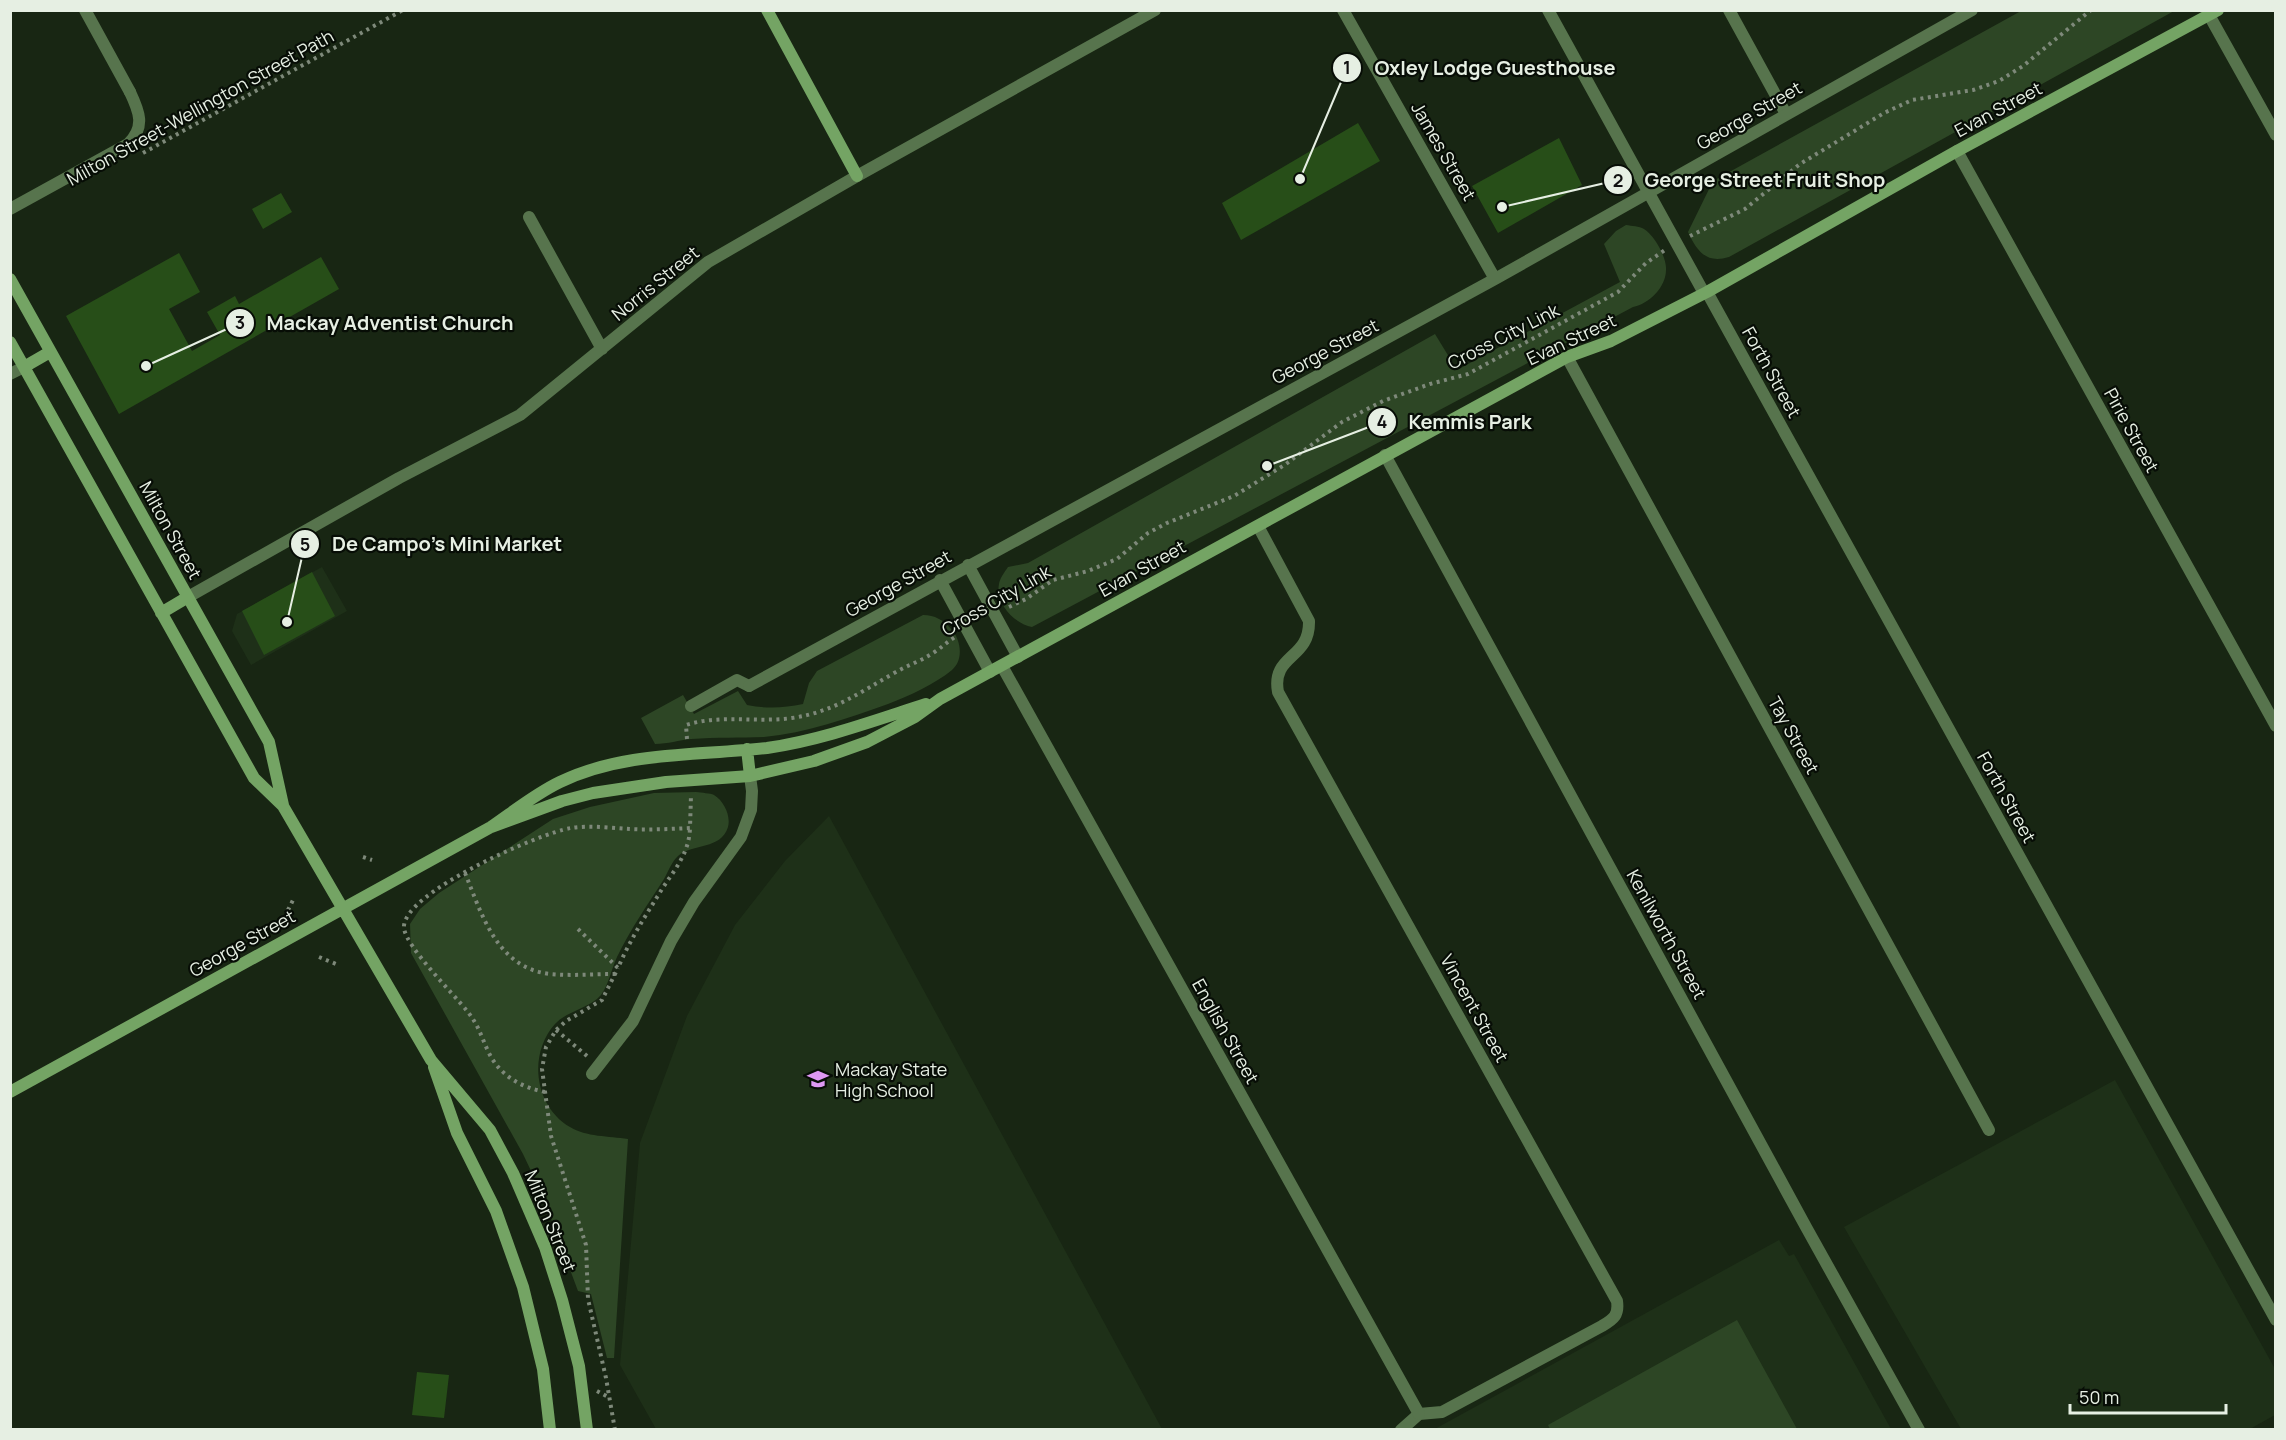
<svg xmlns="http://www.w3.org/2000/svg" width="2286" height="1440" viewBox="0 0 2286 1440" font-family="Manrope,sans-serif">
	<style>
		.built { fill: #1e3018 }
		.green { fill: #2d4625 }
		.building { fill: #274e18 }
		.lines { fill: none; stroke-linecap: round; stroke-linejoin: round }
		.path { stroke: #7e897a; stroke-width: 4; stroke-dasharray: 3 4.5; stroke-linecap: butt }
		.lane { stroke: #57744d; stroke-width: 12 }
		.street { stroke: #57744d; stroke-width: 12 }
		.secondary { stroke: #74a464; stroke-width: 12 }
		.labels { text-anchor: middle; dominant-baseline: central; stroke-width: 4.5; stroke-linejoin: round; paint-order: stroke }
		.street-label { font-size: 18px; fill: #e6efe3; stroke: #070d06 }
		.poi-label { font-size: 18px; fill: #e6efe3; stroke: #070d06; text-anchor: start }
		.leader { fill: none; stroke: #e6efe3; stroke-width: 2 }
		.callout-dot { fill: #e6efe3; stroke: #070d06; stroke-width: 2 }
		.mark-label { font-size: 18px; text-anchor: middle; font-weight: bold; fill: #111 }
		.callout-label { font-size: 20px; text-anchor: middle; font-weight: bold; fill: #e6efe3; stroke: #070d06; stroke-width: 4.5; stroke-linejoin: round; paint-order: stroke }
	</style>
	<rect width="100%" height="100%" fill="#182613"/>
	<path class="built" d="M322 567 347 611 251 665 232 631 237 614Z
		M829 816 1162 1429H656L620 1365 640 1143 687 1016 735 925 785 861Z
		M2115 1080 2275 1369V1415L2248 1430 1961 1429 1844 1227Z
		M1779 1240 1789 1256 1794 1254 1891 1429 1433 1430Z"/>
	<path class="green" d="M2021 11H2174L1729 257C1706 264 1697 251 1688 232L1713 181Z
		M1626 225C1632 226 1639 226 1644 229 1655 236 1667 258 1666 270 1666 287 1649 304 1633 307L1032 627C1015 624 995 604 999 584 1000 578 1004 573 1008 567L1028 563 1435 334 1457 370 1620 282 1604 244 1616 231Z
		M923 615C935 615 943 620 951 629 961 639 964 660 952 670 935 684 909 696 888 704 849 718 806 733 764 737 740 738 716 737 691 739 679 740 668 744 655 744L641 718 683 695 694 714 738 691 747 705C767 709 784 708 803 704L809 683 817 671Z
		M696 792C702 793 710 793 714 795 724 801 731 816 728 827 721 850 693 843 678 856 672 861 668 872 664 879 648 904 630 930 617 957 611 970 609 984 601 995 589 1009 568 1010 555 1024 528 1054 534 1106 570 1127 586 1137 609 1136 628 1139L614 1358H607L591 1294 578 1291 541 1192 523 1154 411 953 410 924 420 909 439 893 553 819 590 807 654 793Z
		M1737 1320 1797 1429H1550L1548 1425Z"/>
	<path class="building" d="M1358 123 1380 161 1241 240 1222 203Z
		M1559 138 1582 185 1498 233 1472 186Z
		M281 193 292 212 263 229 252 209Z
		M179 253 200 292 169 309 192 351 220 335 207 312 235 296 239 304 321 257 339 289 119 414 66 316Z
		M312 572 335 616 264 655 242 611Z
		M417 1372 449 1375 444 1418 412 1415Z"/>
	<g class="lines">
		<path class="path" d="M143 153 403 10
			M1690 236 1745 209 1800 164 1884 113 1912 100 1973 90 1999 81 2023 66 2091 10
			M1009 607 1026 599 1053 580 1088 571 1117 559 1148 533 1167 523 1234 496 1286 464 1342 422 1383 401 1430 384 1468 374 1618 292 1646 263 1665 250
			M687 739 686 725C721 714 756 723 792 718 834 712 860 692 896 672 908 665 921 661 933 653 941 648 947 642 955 637
			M363 857 372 860
			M465 873C482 915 497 968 550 974 572 976 594 974 616 974
			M288 910 293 900
			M578 929 618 968C629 942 644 918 659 894 672 872 689 856 690 828
			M319 957 336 964
			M556 1030 587 1056
			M545 1092C520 1087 499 1075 488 1051 481 1036 478 1024 467 1011 453 993 406 947 404 928 401 893 540 833 571 828 590 825 611 828 630 829 650 830 670 829 690 828L691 795
			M597 1391 610 1398
			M615 1430 606 1378 588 1299 586 1245 551 1136 542 1069 546 1047 556 1030 566 1021 602 1000 618 968"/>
		<path class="lane" d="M1729 10 1786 114
			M10 209 128 144C146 127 139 111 130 92
			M1258 526 1309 621C1310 660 1271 654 1278 692L1617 1301C1619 1315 1614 1319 1602 1326L1442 1412 1419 1414 1401 1430
			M691 706 737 680 749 686
			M592 1074 633 1021 671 941 694 902 741 837 751 810 752 791 750 776"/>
		<path class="street" d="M85 10 130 92
			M1343 10 1495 279
			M1548 10 1704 293
			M2209 15 2276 135
			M1957 151 2276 726
			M529 217 602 349
			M1707 292 2276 1320
			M1567 357 1989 1130
			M10 374 24 367
			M1385 455 1806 1227 1919 1430
			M968 565 1018 657
			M940 580 990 672
			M188 597 399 478 520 415 708 262 857 176 1155 10
			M1002 666 1419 1414
			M749 686 1495 279 1972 10"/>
		<path class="secondary" d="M767 10 857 176
			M10 279 269 742 283 805
			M10 342 254 778 283 806 431 1060 490 1130 513 1173 545 1247 562 1300 579 1366 587 1430
			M24 367 50 352
			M161 613 188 597
			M747 749 750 776
			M491 827 562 801 593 793 666 782 750 776 814 761 867 742 915 717 940 699 1567 357 1611 341 1707 292 1957 151 2218 10
			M434 1067 457 1133 496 1211 523 1287 543 1369 550 1430
			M10 1092 491 827C513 812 535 794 560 782 624 751 698 756 767 748 822 740 873 721 926 704"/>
	</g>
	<defs>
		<symbol id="school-bare" viewBox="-9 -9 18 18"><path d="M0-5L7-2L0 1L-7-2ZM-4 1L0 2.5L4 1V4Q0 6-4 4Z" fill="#de98f3" stroke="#070d06" stroke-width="2.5" paint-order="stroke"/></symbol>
	</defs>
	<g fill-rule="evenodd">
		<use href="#school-bare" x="803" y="1064" width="30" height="30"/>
	</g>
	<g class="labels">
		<g class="street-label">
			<text transform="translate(200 107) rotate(-29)">Milton Street-Wellington Street Path</text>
			<text transform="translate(1998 109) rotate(-28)">Evan Street</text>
			<text transform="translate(1749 115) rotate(-30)">George Street</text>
			<text transform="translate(1444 151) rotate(60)">James Street</text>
			<text transform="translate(655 283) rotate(-39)">Norris Street</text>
			<text transform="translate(1503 336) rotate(-27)">Cross City Link</text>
			<text transform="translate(1571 339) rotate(-25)">Evan Street</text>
			<text transform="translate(1325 351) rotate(-28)">George Street</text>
			<text transform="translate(1772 372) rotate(61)">Forth Street</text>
			<text transform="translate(2132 430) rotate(61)">Pirie Street</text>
			<text transform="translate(171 530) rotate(61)">Milton Street</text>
			<text transform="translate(1142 568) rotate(-29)">Evan Street</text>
			<text transform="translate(898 583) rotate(-29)">George Street</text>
			<text transform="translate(996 600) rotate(-30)">Cross City Link</text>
			<text transform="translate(1794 735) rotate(61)">Tay Street</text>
			<text transform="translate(2007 797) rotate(61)">Forth Street</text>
			<text transform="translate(1667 934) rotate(61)">Kenilworth Street</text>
			<text transform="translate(242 943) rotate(-29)">George Street</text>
			<text transform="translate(1475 1008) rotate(61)">Vincent Street</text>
			<text transform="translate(1226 1031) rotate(61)">English Street</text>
			<text transform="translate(551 1221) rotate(68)">Milton Street</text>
		</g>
		<g class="poi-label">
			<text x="835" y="1069">Mackay State<tspan x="835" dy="21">High School</tspan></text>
		</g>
	</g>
	<path class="leader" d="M1300 179L1347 68M1502 207L1618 180M146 366L240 323M1267 466L1382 422M287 622L305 544"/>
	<g class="callout-dot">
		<circle cx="1300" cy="179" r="6"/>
		<circle cx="1502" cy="207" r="6"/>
		<circle cx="146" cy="366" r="6"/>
		<circle cx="1267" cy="466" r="6"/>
		<circle cx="287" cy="622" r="6"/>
		<circle cx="1347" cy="68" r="15"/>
		<circle cx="1618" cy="180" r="15"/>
		<circle cx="240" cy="323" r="15"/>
		<circle cx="1382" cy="422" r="15"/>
		<circle cx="305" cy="544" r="15"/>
	</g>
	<g class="mark-label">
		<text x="1347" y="74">1</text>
		<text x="1618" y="187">2</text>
		<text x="240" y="329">3</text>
		<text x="1382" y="428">4</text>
		<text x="305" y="551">5</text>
	</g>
	<g class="callout-label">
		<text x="1495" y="75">Oxley Lodge Guesthouse</text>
		<text x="1765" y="187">George Street Fruit Shop</text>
		<text x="390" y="330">Mackay Adventist Church</text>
		<text x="1470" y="429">Kemmis Park</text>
		<text x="447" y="551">De Campo's Mini Market</text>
	</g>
	<rect width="2286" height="1440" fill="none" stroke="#e6efe3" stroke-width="24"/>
	<path d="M2070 1404v9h156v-9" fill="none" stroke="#e6efe3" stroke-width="3"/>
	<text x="2079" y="1404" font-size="18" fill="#e6efe3" stroke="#070d06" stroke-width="4.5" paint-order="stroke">50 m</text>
</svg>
